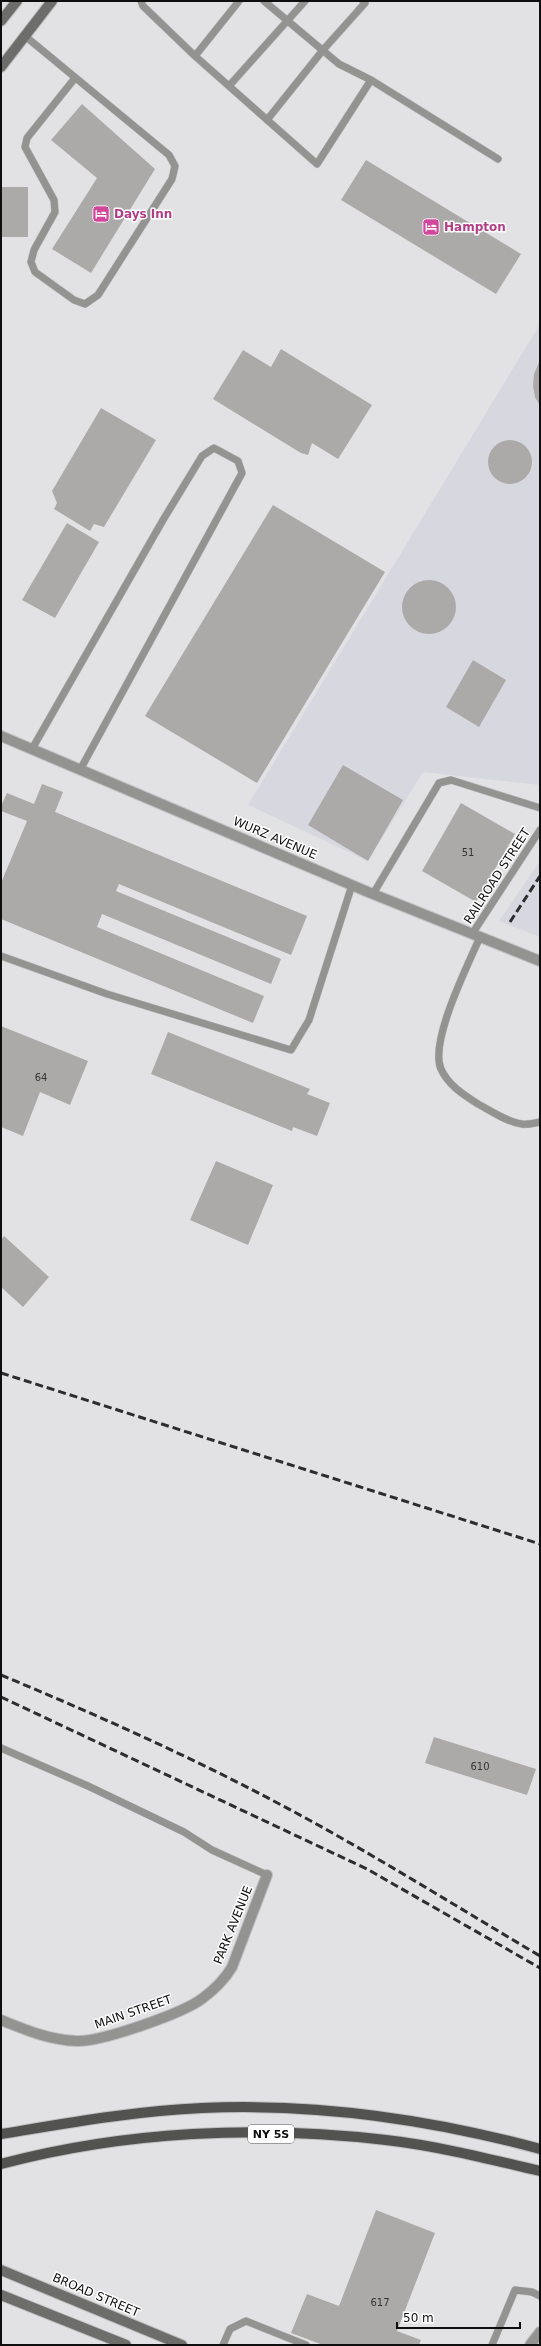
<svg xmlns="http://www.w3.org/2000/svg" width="541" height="2346" viewBox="0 0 541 2346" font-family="'DejaVu Sans',sans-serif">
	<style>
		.built { fill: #d7d7e0 }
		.building { fill: #acaaa9 }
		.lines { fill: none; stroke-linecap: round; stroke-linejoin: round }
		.service-casing { stroke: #c0c0c2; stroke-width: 8 }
		.minor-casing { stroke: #c0c0c2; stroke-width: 12 }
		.tertiary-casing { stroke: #c0c0c2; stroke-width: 12 }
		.secondary-casing { stroke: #c0c0c2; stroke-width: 12 }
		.primary-casing { stroke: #c0c0c2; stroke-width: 12 }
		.service { stroke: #939392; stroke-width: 7 }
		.minor { stroke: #939392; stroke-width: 10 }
		.tertiary { stroke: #939392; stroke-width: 10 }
		.secondary { stroke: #6d6d6c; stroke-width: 10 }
		.primary { stroke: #525251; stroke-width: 10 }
		.rail { stroke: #2d2d2d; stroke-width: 3; stroke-dasharray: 8 4; stroke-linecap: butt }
		.labels { text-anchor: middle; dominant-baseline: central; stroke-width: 3; stroke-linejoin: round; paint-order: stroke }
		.number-label { font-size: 10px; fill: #363535 }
		.shield { fill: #fff; stroke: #565656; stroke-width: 1 }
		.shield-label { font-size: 11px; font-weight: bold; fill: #0e0e0e }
		.hotel-label { font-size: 12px; font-weight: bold; fill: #b23c85; stroke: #fff; text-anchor: start }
		.street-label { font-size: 12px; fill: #0e0e0e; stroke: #fff }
	</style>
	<rect width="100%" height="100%" fill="#e2e2e4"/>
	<path class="built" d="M540 324V785L423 772 368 861 248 805Z
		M540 861V937L499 921Z"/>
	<path class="building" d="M82 104 155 169 91 273 52 249 97 178 51 140Z
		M366 160 521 254 496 294 341 200Z
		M1 187H28V237H1Z
		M281 349 372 405 338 459 312 443 308 455 301 453 213 399 243 350 271 367Z
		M540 360V406L535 397 533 386 534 374Z
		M101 408 156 440 104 527 94 524 90 531 54 509 57 503 52 491Z
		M488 462a22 22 0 1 1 44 0a22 22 0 1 1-44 0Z
		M273 505 385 572 257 783 145 716Z
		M67 523 99 542 55 618 22 600Z
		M402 607a27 27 0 1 1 54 0a27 27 0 1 1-54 0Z
		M473 660 506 680 479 727 446 707Z
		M343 765 403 800 368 861 308 825Z
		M42 784 63 792 55 812 307 916 291 955 119 884 116 891 281 959 271 984 102 914 97 927 264 996 253 1023 1 919V883L27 821 1 811V806L7 793 34 804Z
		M461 803 515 834 476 902 422 871Z
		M1 1026 88 1061 70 1105 40 1092 23 1136 1 1127Z
		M168 1032 310 1089 307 1094 330 1103 317 1136 293 1127 292 1131 151 1074Z
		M216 1161 273 1185 248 1245 190 1220Z
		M4 1236 49 1277 23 1307 1 1287V1240Z
		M434 1737 536 1769 527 1795 425 1763Z
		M376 2210 435 2233 397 2331 421 2340 419 2345H323L291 2333 307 2294 339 2306Z"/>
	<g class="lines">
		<defs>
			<path id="service" d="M141 1 143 6 195 56 239 1
				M25 36 169 155 175 166 172 179 98 295 85 304 74 300 35 272 31 262 34 250 55 212 54 200 25 147 27 138 75 78
				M195 56 317 164 371 80 339 64 264 1
				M371 80 498 159
				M229 86 305 1
				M267 120 323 50 365 3 363 1
				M32 749 163 520 202 456 214 448 238 461 242 473 80 770
				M373 894 439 783 451 780 540 808
				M472 934 540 830
				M480 937C468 965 429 1042 441 1069 448 1085 464 1095 478 1104 491 1111 507 1122 522 1124 527 1125 535 1123 540 1122
				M1 956 107 994 291 1050 309 1020 352 885
				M1 1748 88 1786 184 1832 212 1850 267 1875
				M223 2345 230 2329 246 2321 306 2345
				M492 2345 515 2290 532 2292 540 2296"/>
			<path id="minor" d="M1 2020C26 2030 49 2040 77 2041 101 2042 184 2013 203 1998 215 1989 225 1979 232 1967L267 1875
				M530 2345 540 2332"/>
			<path id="tertiary" d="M1 736 368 892 540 961"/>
			<path id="secondary" d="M1 21 17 1
				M1 67 52 1
				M1 2270 182 2345
				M1 2295 126 2345"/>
			<path id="primary" d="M1 2134C68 2123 134 2111 202 2108 316 2103 430 2119 540 2149
				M1 2164C125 2131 259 2125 386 2140 438 2146 489 2159 540 2171"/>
		</defs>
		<use href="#service" class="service-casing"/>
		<use href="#minor" class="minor-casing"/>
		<use href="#tertiary" class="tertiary-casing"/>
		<use href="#secondary" class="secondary-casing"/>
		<use href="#primary" class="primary-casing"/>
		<use href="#service" class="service"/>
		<use href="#minor" class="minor"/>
		<use href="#tertiary" class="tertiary"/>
		<use href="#secondary" class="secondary"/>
		<use href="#primary" class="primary"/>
		<path class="rail" d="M510 922 540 876
			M1 1373 540 1544
			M1 1675C107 1719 211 1766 311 1821 389 1864 464 1911 540 1956
			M1 1697 367 1869 540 1968"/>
	</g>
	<defs>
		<symbol id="hotel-square" viewBox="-11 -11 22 22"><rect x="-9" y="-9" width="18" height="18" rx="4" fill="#d1479c" stroke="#fff"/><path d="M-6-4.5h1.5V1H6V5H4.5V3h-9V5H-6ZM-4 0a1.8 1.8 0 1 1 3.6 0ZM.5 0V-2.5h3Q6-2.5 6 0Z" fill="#fff"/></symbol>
	</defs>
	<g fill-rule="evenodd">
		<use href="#hotel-square" x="91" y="204" width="20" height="20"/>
		<use href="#hotel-square" x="421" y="217" width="20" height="20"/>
	</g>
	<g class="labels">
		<g class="number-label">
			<text x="468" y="852">51</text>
			<text x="41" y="1077">64</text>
			<text x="480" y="1766">610</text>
			<text x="380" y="2302">617</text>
		</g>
		<rect class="shield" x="248" y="2125" width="46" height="18" rx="3"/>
		<g class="shield-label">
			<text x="271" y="2134">NY 5S</text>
		</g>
		<g class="hotel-label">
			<text x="114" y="214">Days Inn</text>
			<text x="444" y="227">Hampton</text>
		</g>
		<g class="street-label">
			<text transform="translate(275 838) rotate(23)">WURZ AVENUE</text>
			<text transform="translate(497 876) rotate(-57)">RAILROAD STREET</text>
			<text transform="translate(233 1925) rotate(-68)">PARK AVENUE</text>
			<text transform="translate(133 2012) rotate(-19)">MAIN STREET</text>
			<text transform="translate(96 2295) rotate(23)">BROAD STREET</text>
		</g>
	</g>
	<rect width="541" height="2346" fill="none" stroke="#0e0e0e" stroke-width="4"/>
	<path d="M397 2322v6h123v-6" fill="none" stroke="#0e0e0e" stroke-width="2"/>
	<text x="403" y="2322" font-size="12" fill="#0e0e0e" stroke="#ffffff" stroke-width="3" paint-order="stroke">50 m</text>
</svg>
